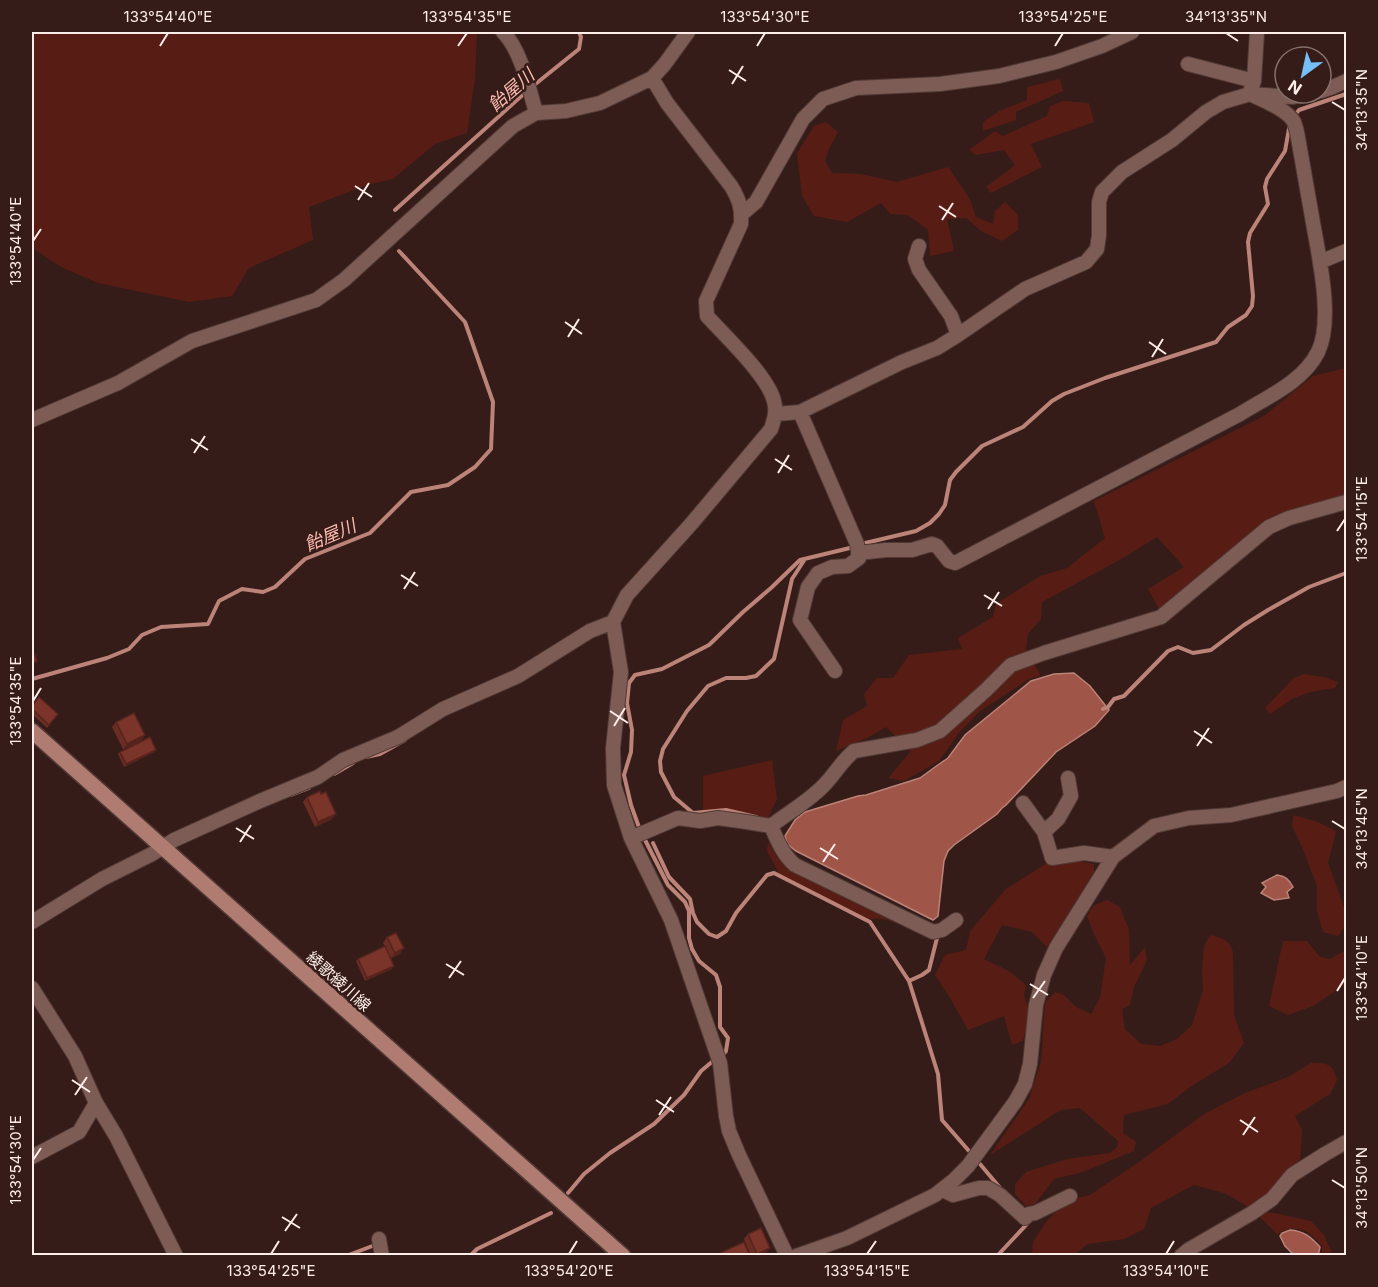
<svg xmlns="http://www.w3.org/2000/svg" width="1378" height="1287" viewBox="0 0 1378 1287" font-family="Inter,'Noto Sans JP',sans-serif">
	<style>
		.green { fill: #571d14 }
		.water { fill: #9f5548; stroke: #bc8378; stroke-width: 1.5 }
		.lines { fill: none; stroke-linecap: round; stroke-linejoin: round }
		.stream { stroke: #bc8378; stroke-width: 4 }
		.street-casing { stroke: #513935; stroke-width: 16 }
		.secondary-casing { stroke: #513935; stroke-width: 18 }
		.street { stroke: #7d5c55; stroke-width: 14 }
		.secondary { stroke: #b07b71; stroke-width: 15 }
		.wall { fill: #6a2d23 }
		.shaded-wall { fill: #56241d }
		.building { fill: #7b3429; stroke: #56241d; stroke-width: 1.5 }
		.ticks { fill: none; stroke: #feede9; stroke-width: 2 }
		.labels { text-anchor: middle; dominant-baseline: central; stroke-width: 5; stroke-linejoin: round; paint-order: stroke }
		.street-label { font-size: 16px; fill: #feede9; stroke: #351c18 }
		.water-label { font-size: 18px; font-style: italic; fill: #fdbbae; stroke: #351c18 }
		.neatline { fill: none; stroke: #feede9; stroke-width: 2 }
		.ticks-label { font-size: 15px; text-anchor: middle; fill: #feede9 }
	</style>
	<rect width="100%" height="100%" fill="#351c18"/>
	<path class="green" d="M32 32H477L475 79 467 133 435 144 393 179 370 184 309 207 313 240 249 268 232 296 189 302 98 283 61 267 32 248Z
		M1060 79 1063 91 1016 112V120L983 131V122L999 111 1027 100V87Z
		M1063 101 1089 103 1094 122 1031 144 1042 167 991 193 986 187 1015 165 1004 150 976 155 969 150 995 131 1003 136 1047 116 1050 106Z
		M826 122 838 132 829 149 825 161 832 173 861 174 897 182 948 167 970 199 976 217 993 224 995 211 1005 202 1018 215V230L1002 241 981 231 966 218 947 219 954 251 930 256 928 230 908 215 890 214 881 203 847 222 814 216 802 196 797 153 814 126Z
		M1346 368V505L1282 528 1210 581 1160 611 1148 589 1184 567 1157 537 1125 557 1042 602 1041 619 1028 634 1026 649 1041 676 1029 679 980 711 958 734 939 761 904 781 888 778 911 751 886 727 867 738 836 751 843 720 867 706 864 694 877 678H893L909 655 962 649 958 638 993 617 996 604 1040 576 1067 568 1105 538 1094 501 1264 416 1313 376Z
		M1304 674 1324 677 1338 682 1335 688 1310 692 1292 699 1270 714 1265 708 1294 678Z
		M772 760 777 799 768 818 758 820 724 812 703 816V776Z
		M1293 815 1318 822 1336 831 1328 863 1344 907 1346 918V925L1338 936 1323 932 1317 911V886L1302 847 1292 826Z
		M768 842C774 854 781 863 792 871L919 935C904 928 884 914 868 920L780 875 767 851Z
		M1073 860 1094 864V877L1047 947 1032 932 1002 925 984 959 1009 971 1026 985 1024 996 1030 1012 1023 1041 1012 1045 1004 1016 968 1030 950 998 935 975 945 955 966 950 970 931 1006 889 1047 863Z
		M1107 900 1120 907 1129 930 1130 965 1145 947 1147 960 1134 987 1130 1005 1122 1009 1125 1029 1141 1044 1160 1046 1177 1039 1192 1025 1203 990 1202 970 1204 946 1210 935C1223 938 1229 940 1233 952L1234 1015 1244 1043 1229 1063 1190 1087 1168 1104 1124 1115 1123 1133 1136 1142 1134 1151 1080 1173 1054 1179 1035 1204 1026 1206 1015 1194V1184L1026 1172 1067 1159 1110 1153 1117 1147 1118 1141 1080 1108 1061 1110 990 1155 1029 1099 1041 1062 1045 1003 1055 992 1064 995 1076 1007 1091 1014 1100 998 1106 958 1093 932 1087 916 1093 906Z
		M1283 941H1307L1320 957 1330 959 1346 950V984L1313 1006 1288 1015 1269 1006Z
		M1311 1063C1328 1063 1332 1063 1337 1080L1330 1094 1295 1116 1302 1130 1300 1159 1281 1179 1270 1194 1251 1208 1224 1193 1194 1185 1151 1208 1144 1229 1124 1239 1088 1244 1073 1255 1032 1256 1033 1242 1046 1222 1068 1200 1090 1195 1139 1162 1204 1114 1245 1093 1288 1077Z
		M1260 1212 1274 1213 1311 1221 1324 1235 1331 1251 1330 1255H1322V1246C1309 1230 1297 1223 1277 1234L1258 1215Z"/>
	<path class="water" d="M1074 673 1090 686 1109 710 1095 726 1056 752 1006 805 1002 808 997 814 954 845 948 851 944 861 938 916 933 920 796 851 787 844 785 836 795 820 805 812 858 796 866 795 920 778 935 767 948 758 965 735 1031 681 1054 674Z
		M1277 875C1285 876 1289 879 1293 887L1287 892 1289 898 1274 900 1261 893 1266 887 1262 883Z
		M1290 1230C1304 1231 1311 1237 1320 1247L1319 1252 1317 1255H1294L1285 1246 1280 1236 1282 1233Z"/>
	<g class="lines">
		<path class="stream" d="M533 86 579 49 581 37 579 32
			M1293 117 1299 110 1346 94
			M395 210 527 91
			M861 544 916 531 930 523 939 514 945 505 950 480 956 472 982 446 1023 427 1052 401 1064 394 1105 378 1216 342 1228 327 1246 315 1252 306 1253 296 1248 242 1250 233 1268 204 1265 187 1267 179 1285 151 1290 123
			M32 679 107 658 129 649 142 635 161 627 208 624 219 601 242 589 263 592 275 587 305 559 370 533 411 492 448 485 475 467 491 449 493 402 465 322 399 251
			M1103 709 1108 707 1114 699 1124 696 1168 651 1178 647 1193 653 1211 650 1244 625 1268 610 1309 587 1346 573
			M366 757 380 754 405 740
			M334 774 353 763
			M291 795 309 788
			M756 817 726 810 693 813 674 797 661 772 660 761 663 749 687 711 708 686 726 678H746L756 676 774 659 792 579 805 559
			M640 830 631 805 624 775 631 752 632 730 627 703 629 683 635 675 662 669 709 645 743 612 771 588 800 560 854 547
			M653 843 669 877 690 899 693 913 697 922 709 934 717 937 726 931 736 913 767 875 774 873 870 922 909 981 938 1074 942 1120 969 1151
			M909 981 922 975 929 970 937 938
			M980 1164 1001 1189
			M568 1193 584 1174 610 1153 654 1124 684 1095 701 1071 713 1061 722 1056 726 1051 728 1038 720 1027V987L716 975 699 961 692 949 689 938V911L685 902 668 885 643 836
			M346 1256 375 1245 377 1246
			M470 1256 477 1249 551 1213
			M997 1256 1028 1223"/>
		<defs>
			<path id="street" d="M503 32C521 50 529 88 536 113
				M1188 64 1254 81
				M652 78 667 103 731 186C739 199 742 208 741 224L706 301 707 316C725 336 768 376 774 401 777 411 774 420 771 429L692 523 627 595 613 622 621 672 613 748 614 785 631 838 671 920 720 1063 726 1116 729 1131 739 1155 787 1256
				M1251 89 1254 81 1257 32
				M1321 91 1333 87 1346 81
				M742 214 756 202 803 119 823 99 856 88 940 84 999 76 1056 62 1102 46 1132 32
				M919 246 915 259 919 270 951 316 958 335
				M1320 262 1346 251
				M800 412 857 544 859 558 848 566 832 567 818 573 808 587 800 620 835 671
				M776 414 800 412 902 362 937 348 958 335 1025 289 1086 262 1097 249 1099 235V202L1102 192 1122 172 1172 140 1206 112 1223 102 1250 94 1293 97 1312 93
				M32 420 118 383 192 341 316 300 344 280 513 126 536 113 566 111 600 103 652 78 664 65 688 32
				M858 553 886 550H912L932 544 937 546 949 561 955 563 1240 414C1267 397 1303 382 1318 352 1334 319 1318 253 1312 217 1307 189 1302 160 1297 132 1296 128 1295 125 1294 122 1287 109 1262 100 1250 94
				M1023 803 1044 832 1052 858 1084 853 1113 857
				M771 826C777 840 783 855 795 865L933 932 942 930 956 920
				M1044 832 1058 819 1071 796 1068 778
				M631 838 678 818 700 821 718 818 747 822 771 826C789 812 811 800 826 783 836 772 843 760 854 751L917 740 940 731 986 690 1011 665 1044 653 1161 617 1269 527 1289 518 1346 502
				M32 922 102 879 152 854 174 840 260 801 318 777 343 760 398 737 443 709 518 676 590 631 613 622
				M32 988 75 1056 96 1103 116 1136 176 1256
				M32 1157 79 1132 96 1103
				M943 1190 953 1195 979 1188H988L1000 1195 1025 1218 1029 1214 1035 1213 1070 1196
				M379 1239 382 1256
				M796 1256 847 1238 935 1195 954 1180 968 1166 1015 1102 1025 1084 1030 1064 1036 1005 1044 975 1056 948 1113 857 1154 826 1189 818 1231 815 1337 791 1346 787
				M1181 1256 1188 1250 1252 1213 1272 1199 1292 1175 1325 1154 1346 1142"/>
			<path id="secondary" d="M32 731 623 1256"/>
		</defs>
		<use href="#street" class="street-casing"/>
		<use href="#secondary" class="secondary-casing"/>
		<use href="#street" class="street"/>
		<use href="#secondary" class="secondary"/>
	</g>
	<path class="wall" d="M32 706 58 714 47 728 32 714Z
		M116 722 145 735 141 741 123 749 112 727Z
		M156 750 154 752 124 767 118 754 120 752Z
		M321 794 332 819 315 827 303 802 307 797Z
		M387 937 400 954 391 958 392 969 365 981 356 961 358 959 385 946 383 943Z
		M748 1234 766 1253 762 1256H751L744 1239Z"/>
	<path class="shaded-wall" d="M145 735 141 741 123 749 127 744Z
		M156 750 154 752 124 767 126 764Z
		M336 814 332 819 315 827 318 822Z
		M404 948 400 954 391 958 395 953Z
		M394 966 392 969 365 981 367 978Z
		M770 1248 766 1253 762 1256H756Z"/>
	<path class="building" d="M32 647 37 661 32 663Z
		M39 697 58 714 49 725 32 709V706Z
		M134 713 145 735 127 744 116 722Z
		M150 737 156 750 126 764 120 752Z
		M320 791 321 794 326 792 336 814 318 822 307 797Z
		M396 933 404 948 395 953 387 937Z
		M385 946 394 966 367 978 358 959Z
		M761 1228 770 1248 757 1254 748 1234Z
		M744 1242 750 1256H719L718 1254Z"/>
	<path class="ticks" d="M1226 33 1238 41M160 46 168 33M458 46 467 33M757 46 765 33M1055 46 1063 33M729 70 746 81M732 84 743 66M1332 102 1345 110M355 186 372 197M358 200 369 183M939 206 956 217M942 220 953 203M33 241 41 229M565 322 582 334M568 337 579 319M1149 342 1166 354M1152 357 1163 339M191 439 208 450M194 453 205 436M775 459 792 470M778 473 789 455M1337 531 1345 519M401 575 418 586M404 589 415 572M984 595 1002 606M988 609 999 592M33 701 41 688M610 711 628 723M614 726 625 708M1194 731 1212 743M1197 746 1209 728M1332 821 1345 829M236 828 254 839M240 842 251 825M820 848 838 859M823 862 835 844M446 964 464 975M449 978 461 961M1030 984 1048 995M1337 991 1345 978M1033 998 1045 981M72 1080 90 1092M75 1095 87 1077M656 1100 674 1112M659 1115 671 1097M1240 1120 1258 1132M1243 1135 1255 1117M33 1160 41 1148M1332 1180 1345 1188M282 1217 300 1228M285 1231 297 1214M271 1254 279 1241M569 1254 577 1241M867 1254 876 1241M1166 1254 1174 1241"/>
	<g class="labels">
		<g class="street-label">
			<text transform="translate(339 981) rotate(42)">綾歌綾川線</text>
		</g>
		<g class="water-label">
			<text transform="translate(511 90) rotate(-41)">飴屋川</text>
			<text transform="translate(330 535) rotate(-23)">飴屋川</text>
		</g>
	</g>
	<rect width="1378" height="1287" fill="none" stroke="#351c18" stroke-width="66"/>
	<g transform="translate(1303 75) rotate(213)"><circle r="28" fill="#351c18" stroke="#85706c" stroke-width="1.5"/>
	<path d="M0-4.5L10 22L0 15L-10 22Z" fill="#74c0f6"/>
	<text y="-9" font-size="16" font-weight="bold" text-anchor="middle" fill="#feede9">N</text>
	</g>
	<rect x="33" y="33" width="1312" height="1221" class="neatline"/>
	<g class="ticks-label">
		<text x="168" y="22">133°54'40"E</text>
		<text x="467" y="22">133°54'35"E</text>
		<text x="765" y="22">133°54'30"E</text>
		<text x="1063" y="22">133°54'25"E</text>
		<text x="1226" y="22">34°13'35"N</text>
		<text transform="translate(1362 110) rotate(-90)" y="5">34°13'35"N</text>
		<text transform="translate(16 241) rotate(-90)" y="5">133°54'40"E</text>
		<text transform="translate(1362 519) rotate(-90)" y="5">133°54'15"E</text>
		<text transform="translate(16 701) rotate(-90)" y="5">133°54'35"E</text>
		<text transform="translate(1362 829) rotate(-90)" y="5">34°13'45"N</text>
		<text transform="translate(1362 978) rotate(-90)" y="5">133°54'10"E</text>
		<text transform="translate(16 1160) rotate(-90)" y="5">133°54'30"E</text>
		<text transform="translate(1362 1188) rotate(-90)" y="5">34°13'50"N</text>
		<text x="271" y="1276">133°54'25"E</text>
		<text x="569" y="1276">133°54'20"E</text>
		<text x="867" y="1276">133°54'15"E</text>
		<text x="1166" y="1276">133°54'10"E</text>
	</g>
</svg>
